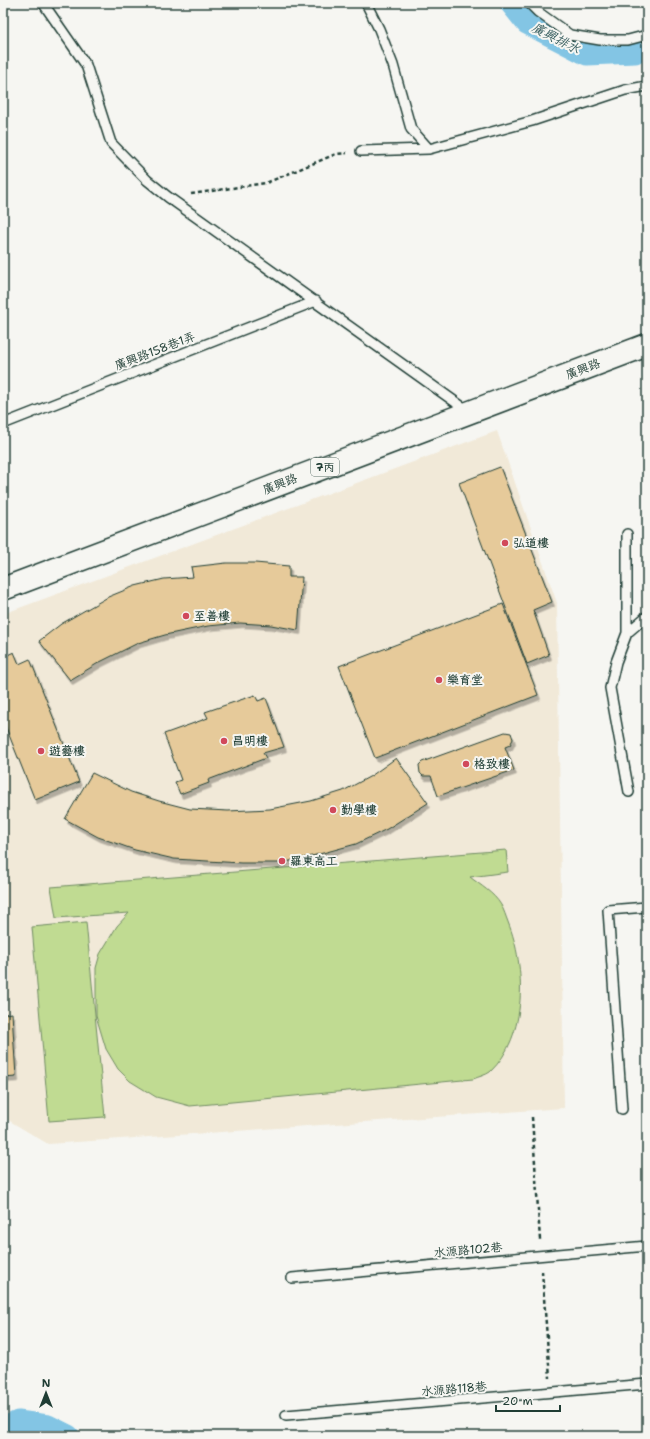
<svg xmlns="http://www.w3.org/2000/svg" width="650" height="1439" viewBox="0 0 650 1439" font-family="'Shantell Sans','LXGW WenKai TC',sans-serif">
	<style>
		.built { fill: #f1e9d8 }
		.green { fill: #c0db92; stroke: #708c63 }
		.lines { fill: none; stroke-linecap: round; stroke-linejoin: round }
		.canal { stroke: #83c5e4; stroke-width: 23 }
		.building { fill: #e6ca9a; stroke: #1f3d34; filter: url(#shadow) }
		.lane-casing { stroke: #1f3d34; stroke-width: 12 }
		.primary-casing { stroke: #1f3d34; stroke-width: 25 }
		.path { stroke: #1f3d34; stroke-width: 2.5; stroke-dasharray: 4 3; stroke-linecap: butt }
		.lane { stroke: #f6f6f2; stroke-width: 9 }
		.primary { stroke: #f6f6f2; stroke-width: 22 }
		.poi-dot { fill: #d1495b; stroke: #f6f6f2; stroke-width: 1.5 }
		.labels { text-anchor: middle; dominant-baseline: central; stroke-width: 4; stroke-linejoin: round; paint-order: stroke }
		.shield { fill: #f6f6f2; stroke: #60746d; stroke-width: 1 }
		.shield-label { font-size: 11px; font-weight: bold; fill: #1f3d34 }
		.street-label { font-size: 12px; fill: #1f3d34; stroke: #f6f6f2 }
		.poi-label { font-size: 12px; font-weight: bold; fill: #1f3d34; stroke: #f6f6f2; text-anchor: start }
		.water-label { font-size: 13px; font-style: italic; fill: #385f60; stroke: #f6f6f2 }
	</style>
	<defs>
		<filter id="shadow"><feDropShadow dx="2.5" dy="4.5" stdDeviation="0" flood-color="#0004"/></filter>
	</defs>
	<rect width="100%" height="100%" fill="#f6f6f2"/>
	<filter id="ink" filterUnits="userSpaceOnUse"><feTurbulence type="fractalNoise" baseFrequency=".025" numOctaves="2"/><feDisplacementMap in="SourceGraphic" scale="8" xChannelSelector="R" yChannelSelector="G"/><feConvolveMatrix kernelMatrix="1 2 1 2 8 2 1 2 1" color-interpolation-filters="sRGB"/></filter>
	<g filter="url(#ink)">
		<path class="built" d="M497 431 557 603 564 1108 48 1144 3 1117V614Z"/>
		<path class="green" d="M506 850 508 872 470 877C480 885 494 893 501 905 504 910 506 917 508 922 526 967 528 1036 490 1072 486 1075 478 1077 473 1079L190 1106 156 1097 130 1081 118 1069 106 1049 96 1016V968L100 954 117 926 129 913 56 918 51 887Z
			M86 922 105 1117 49 1121 32 927Z"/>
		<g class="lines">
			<path class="canal" d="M511 3 527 23 587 54 635 52
				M3 1429 18 1422 48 1426 68 1436"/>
		</g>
		<path class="building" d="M500 467 552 602 533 610 549 655 527 664 459 483Z
			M226 563H255L289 566V577H302L298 630 271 625 240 623 208 626 165 635 138 643 100 662 70 680 39 641 61 624 108 597 135 586 164 579 193 577 191 567Z
			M503 604 538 695 375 758 339 666Z
			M14 652 19 664 30 659 79 782 35 800 3 720V657Z
			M255 695 258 701 266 698 284 747 263 753 266 758 208 780 209 783 180 794 175 782 181 780 164 734 208 718 205 712Z
			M505 732 511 733 513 739 510 745 505 747 514 770 438 796 431 776H423L420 773 419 765 422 762Z
			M396 758 428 803 387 829 356 844 312 856 281 863H241L174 859 135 850 98 837 65 819 92 773 131 792 159 801 190 809 228 811 270 809 311 801 343 791 371 776Z
			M12 1013 16 1077 3 1078V1014Z"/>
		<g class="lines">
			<defs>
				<path id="lane" d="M43 3 86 65 111 143 147 180 168 197 468 411
					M366 3 379 29 393 65 411 129 429 149 532 121 625 90 647 86
					M529 3 538 12 570 35 600 40H628L647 35
					M361 151 429 149
					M3 424 316 301
					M627 534V633
					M629 792 610 688 616 662 627 633 647 616
					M622 1109 608 910 647 907
					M292 1278 647 1246
					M286 1415 647 1384"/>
				<path id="primary" d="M3 589 647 345"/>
			</defs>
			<use href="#lane" class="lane-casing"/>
			<use href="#primary" class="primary-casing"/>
			<path class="path" d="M191 194 266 183 336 154 347 153
				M532 1117 540 1240
				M542 1271 550 1378"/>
			<use href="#lane" class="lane"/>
			<use href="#primary" class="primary"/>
		</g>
	</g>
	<g class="poi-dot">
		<circle cx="505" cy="543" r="4"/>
		<circle cx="186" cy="616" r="4"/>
		<circle cx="439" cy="680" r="4"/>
		<circle cx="224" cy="741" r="4"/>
		<circle cx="41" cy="751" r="4"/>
		<circle cx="466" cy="764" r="4"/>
		<circle cx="333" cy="810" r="4"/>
		<circle cx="282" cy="861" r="4"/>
	</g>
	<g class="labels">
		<rect class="shield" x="311" y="458" width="28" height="18" rx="3"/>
		<g class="shield-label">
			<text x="325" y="467">7丙</text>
		</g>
		<g class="street-label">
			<text transform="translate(155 351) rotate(-21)">廣興路158巷1弄</text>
			<text transform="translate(583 369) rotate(-21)">廣興路</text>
			<text transform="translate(280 484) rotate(-21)">廣興路</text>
			<text transform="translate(468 1250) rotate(-5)">水源路102巷</text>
			<text transform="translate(454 1389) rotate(-5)">水源路118巷</text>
		</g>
		<g class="poi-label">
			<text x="513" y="543">弘道樓</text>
			<text x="194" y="616">至善樓</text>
			<text x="447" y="680">樂育堂</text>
			<text x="232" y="741">昌明樓</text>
			<text x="49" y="751">遊藝樓</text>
			<text x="474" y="764">格致樓</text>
			<text x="341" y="810">勤學樓</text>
			<text x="290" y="861">羅東高工</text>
		</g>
		<g class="water-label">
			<text transform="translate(556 38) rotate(27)">廣興排水</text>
		</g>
	</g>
	<rect width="650" height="1439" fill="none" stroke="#f6f6f2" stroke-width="16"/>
	<rect x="8" y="8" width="634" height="1423" fill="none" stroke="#1f3d34" stroke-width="1.5" filter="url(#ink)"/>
	<g transform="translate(46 1393)" stroke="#f6f6f2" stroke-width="3" paint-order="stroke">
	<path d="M0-3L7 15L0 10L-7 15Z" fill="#1f3d34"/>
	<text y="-6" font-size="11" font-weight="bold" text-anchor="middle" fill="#1f3d34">N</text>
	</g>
	<path d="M496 1405v6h64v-6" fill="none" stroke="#1f3d34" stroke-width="2"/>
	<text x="502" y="1405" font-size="12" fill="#1f3d34" stroke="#f6f6f2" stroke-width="3" paint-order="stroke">20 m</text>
</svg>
